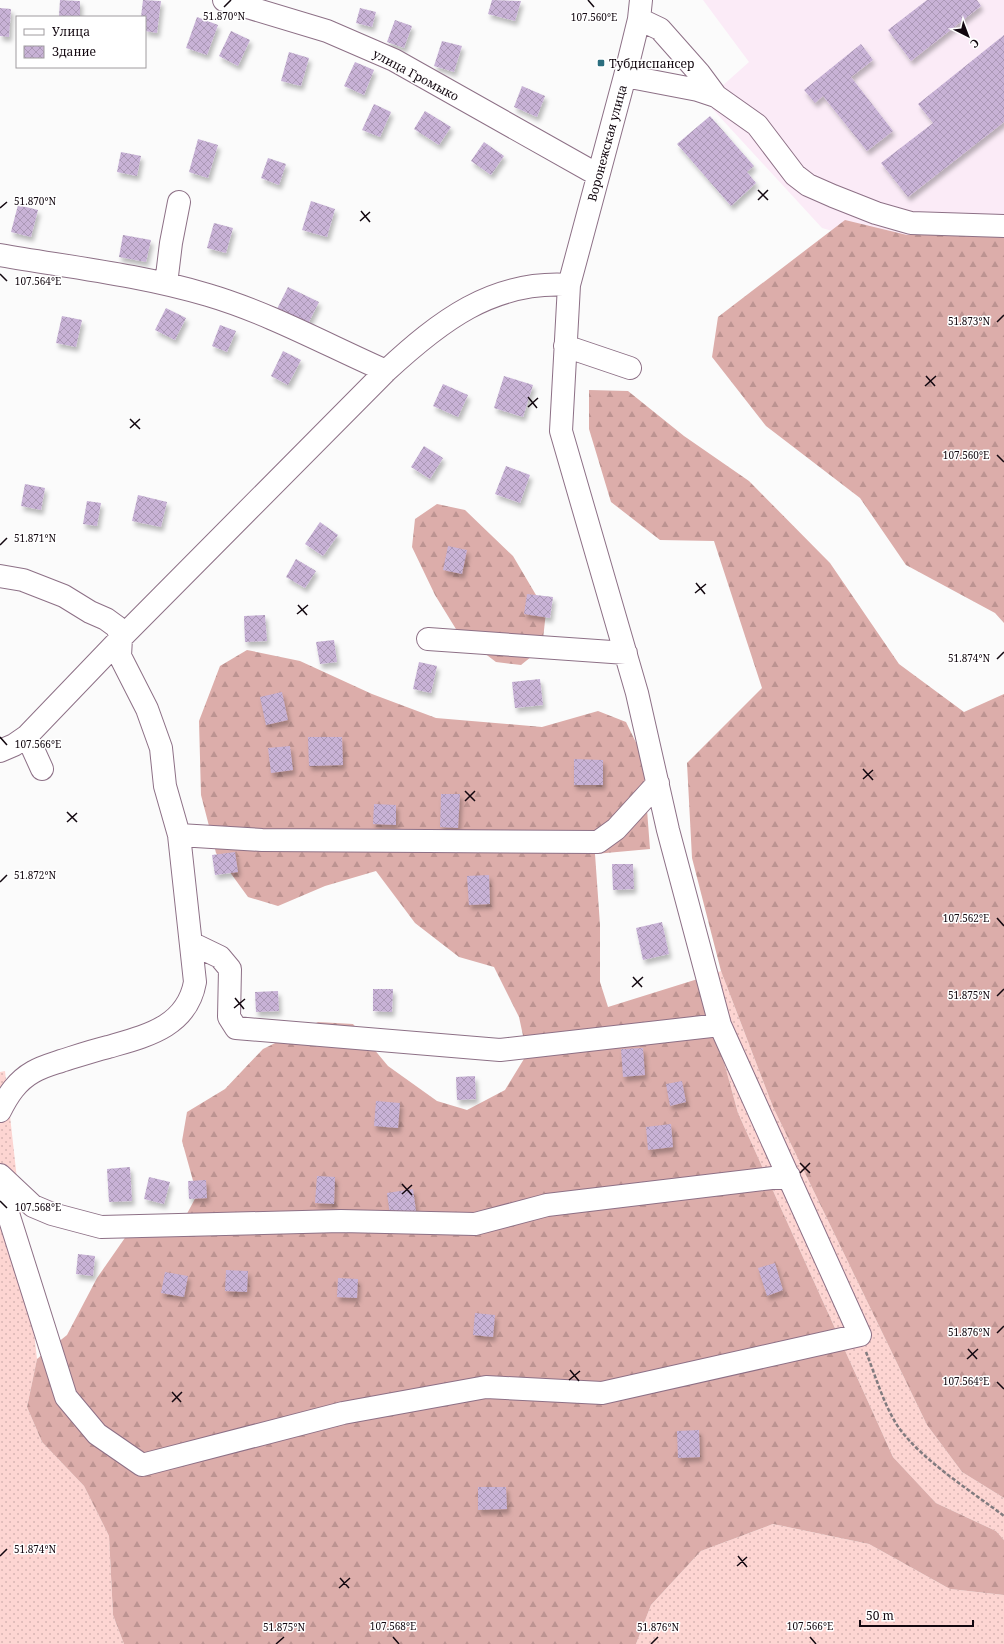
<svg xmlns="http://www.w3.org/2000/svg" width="1004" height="1644" viewBox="0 0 1004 1644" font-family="'Noto Serif',serif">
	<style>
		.built { fill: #fbebf7 }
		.grass { fill: url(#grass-dots) }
		.forest { fill: url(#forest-firs) }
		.building { fill: url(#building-cross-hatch); filter: url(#shadow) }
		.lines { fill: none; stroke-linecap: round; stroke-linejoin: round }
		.minor-casing { stroke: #8d7086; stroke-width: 24 }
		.path { stroke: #817b7f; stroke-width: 2.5; stroke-dasharray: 4 2; stroke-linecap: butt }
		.minor { stroke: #fff; stroke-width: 22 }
		.ticks { fill: none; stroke: #12070f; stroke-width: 1.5 }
		.poi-dot { fill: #2b6e7f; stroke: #fff; stroke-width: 1.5 }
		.labels { text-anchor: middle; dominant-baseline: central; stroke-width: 3; stroke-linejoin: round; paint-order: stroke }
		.poi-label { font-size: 12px; fill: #12070f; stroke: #fff; text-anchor: start }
		.street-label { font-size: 12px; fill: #12070f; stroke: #fff }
		.ticks-label { font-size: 10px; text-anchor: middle; fill: #12070f; stroke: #fff; stroke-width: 3; stroke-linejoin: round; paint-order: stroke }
	</style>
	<defs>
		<pattern id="grass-dots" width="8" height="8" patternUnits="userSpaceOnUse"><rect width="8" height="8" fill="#fdd5d2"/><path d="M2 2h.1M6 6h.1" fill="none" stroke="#d8b5b3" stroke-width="1.8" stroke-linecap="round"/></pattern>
		<pattern id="forest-firs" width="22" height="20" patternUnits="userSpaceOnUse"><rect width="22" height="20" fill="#dcadaa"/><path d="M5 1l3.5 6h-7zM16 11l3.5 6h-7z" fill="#bc9391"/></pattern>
		<pattern id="building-cross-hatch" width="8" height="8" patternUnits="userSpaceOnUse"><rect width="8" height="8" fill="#c8b2d6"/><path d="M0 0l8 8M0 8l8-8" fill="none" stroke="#ab98b6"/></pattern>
		<filter id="shadow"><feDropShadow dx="2.5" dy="4.5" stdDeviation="2" flood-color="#0004"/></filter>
	</defs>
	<rect width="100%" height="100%" fill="#fbfbfb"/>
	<path class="built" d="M703 0H1004V281L822 228 707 103 721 87 749 62Z"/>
	<path class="grass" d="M721 971 773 1107 927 1425 962 1472 1004 1498V1540L996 1531 936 1503 893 1457 738 1113 701 978Z
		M5 1071 37 1359 27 1407 42 1442 84 1486 109 1536 113 1615 124 1644H0V1072Z
		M773 1524 869 1544 950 1589 1004 1595V1644H636L651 1605 701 1551Z"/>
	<path class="forest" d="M845 220 907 235 1004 231V623L995 613 906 565 860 498 766 426 712 357 718 317Z
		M589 390 628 391 684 436 749 481 830 563 899 664 964 712 1004 694V1498L962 1472 927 1425 773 1107 721 971 692 858 687 763 762 688 714 541 660 540 611 502 589 429Z
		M437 504 465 510 513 556 546 612 542 648 521 665 496 662 459 634 435 595 412 547 415 519Z
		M247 650 300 661 372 694 436 718 542 727 598 711 626 722 643 757 650 849 595 854 600 925V982L608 1007 701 978 738 1113 893 1457 936 1503 996 1531 1004 1540V1595L950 1589 869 1544 773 1524 701 1551 651 1605 636 1644H124L113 1615 109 1536 84 1486 42 1442 27 1407 37 1359 67 1335 97 1278 129 1232 182 1223 197 1195 182 1141 187 1112 225 1089 263 1049 318 1022 353 1024 388 1066 437 1101 467 1110 505 1090 527 1054 519 1017 494 967 459 957 415 923 376 871 325 886 278 906 248 897 216 853 201 795 199 721 220 666Z"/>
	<path class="building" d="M60 0 80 1V17H59Z
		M143 0 161 1 157 33 145 31V17H141Z
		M492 0 521 1 515 21 488 14Z
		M927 0H977L981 6 911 61 888 30Z
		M0 8 11 9 9 37 0 36Z
		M360 8 376 12 372 27 356 23Z
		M197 17 218 25 207 55 186 48Z
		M395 20 412 26 404 48 387 42Z
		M231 31 250 40 238 66 219 56Z
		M1004 35V122L908 197 881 163 933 123 918 104Z
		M442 41 462 46 454 72 434 66Z
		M861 44 873 60 851 77 893 131 867 151 823 96 815 103 804 90Z
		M289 52 309 58 301 86 281 81Z
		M355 62 374 70 364 95 344 86Z
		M522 86 545 96 537 117 514 107Z
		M374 104 391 112 380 137 362 130Z
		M425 111 451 127 439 145 414 129Z
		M710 116 754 166 747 172 756 183 731 206 677 144Z
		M198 139 218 145 208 178 189 172Z
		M484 142 504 156 491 175 471 161Z
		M121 152 141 156 137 176 117 172Z
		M268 158 286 164 279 185 261 178Z
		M311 201 335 209 327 237 302 230Z
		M18 205 38 210 31 237 11 232Z
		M214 223 233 228 226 253 207 248Z
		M123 235 151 240 146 262 119 257Z
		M288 287 319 302 308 324 277 309Z
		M166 308 186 318 175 340 155 330Z
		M62 316 82 320 76 347 56 343Z
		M220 325 236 331 227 352 212 346Z
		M283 351 301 360 288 385 271 376Z
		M504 376 533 385 523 417 494 408Z
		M443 384 468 395 458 417 433 406Z
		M424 446 443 458 430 479 411 467Z
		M506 466 530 475 520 503 495 494Z
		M25 484 45 488 41 510 21 506Z
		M138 495 167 502 161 527 132 521Z
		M87 501 101 503 97 526 83 524Z
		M320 522 338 535 323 556 305 544Z
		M448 546 467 550 462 574 443 570Z
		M296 559 316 571 305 588 286 577Z
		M527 594 553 597 550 618 524 614Z
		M265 615 267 641 245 642 244 616Z
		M334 640 337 662 320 664 316 642Z
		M419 662 437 666 431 693 413 689Z
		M540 679 543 705 515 708 512 682Z
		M282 692 288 720 266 725 260 697Z
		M308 737H342L343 765 309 766Z
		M290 746 293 770 271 773 268 748Z
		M574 759 603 760V785H574Z
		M441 794H460L458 828 440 827Z
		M374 804 396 805V825L373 824Z
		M235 852 238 872 215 875 212 855Z
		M612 864H633L634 889 613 890Z
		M489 875 490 904 469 905 467 876Z
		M662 922 669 954 643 960 636 928Z
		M373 989H393L392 1012 373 1011Z
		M278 991 279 1011 256 1012 255 992Z
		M643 1048 645 1075 623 1077 621 1049Z
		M475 1076 476 1099 457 1100 456 1077Z
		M682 1081 686 1102 670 1106 666 1084Z
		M376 1101 400 1103 398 1128 374 1126Z
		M671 1124 673 1147 648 1150 646 1127Z
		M130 1167 132 1201 109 1202 107 1169Z
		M317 1176 335 1177 334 1204 315 1203Z
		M149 1177 170 1182 164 1204 144 1199Z
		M206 1180 207 1198 189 1199 188 1181Z
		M413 1189 416 1211 390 1215 387 1193Z
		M78 1254 95 1256 93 1276 76 1274Z
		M775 1263 783 1290 767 1296 758 1268Z
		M226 1270 248 1271 247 1292 225 1291Z
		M165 1272 188 1276 184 1297 161 1293Z
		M338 1278 358 1279 357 1298 337 1297Z
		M475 1313 495 1315 493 1337 473 1335Z
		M699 1430 700 1457 678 1458 677 1431Z
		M478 1487H506L507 1509 478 1510Z"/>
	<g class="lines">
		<defs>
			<path id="minor" d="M224 0 327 31 394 60 598 175
				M639 19 660 29 699 73 716 96
				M625 76 698 90 716 96 757 125 795 175 808 185 833 196 876 213 911 223 1004 226
				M0 255C69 267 141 275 208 295 269 313 327 345 386 371
				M166 284 171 243 179 202
				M565 346 630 368
				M0 576 23 580 64 596 90 612 106 619 117 627 121 638 120 656 147 709 161 748 165 786 179 835 262 840 598 842 616 829 658 783
				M428 639 626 653
				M27 736 42 769
				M0 751 14 745 27 736 121 638 386 371C439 322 492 280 569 285
				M191 943 220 957 230 969 229 1017 236 1028 500 1050 720 1025
				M0 1111C8 1095 17 1081 33 1072 41 1067 52 1064 61 1061 77 1056 92 1051 108 1047 146 1036 187 1027 195 982L179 835
				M0 1175 33 1206 52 1214 101 1227 341 1221 475 1224 547 1205 789 1176
				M0 1188 66 1397 97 1434 142 1465 343 1413 486 1387 602 1393 860 1335 720 1025 668 830 637 693 561 431 569 285 625 76 639 19 641 0"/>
		</defs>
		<use href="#minor" class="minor-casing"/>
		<path class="path" d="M866 1352C876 1377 884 1406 899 1428 923 1461 971 1491 1004 1516"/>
		<use href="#minor" class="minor"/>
	</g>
	<path class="ticks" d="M588 0 594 7M224 7 231 0M758 190 768 200M758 200 768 190M0 208 7 202M361 211 370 222M360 221 370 212M0 274 7 281M997 322 1004 315M926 376 935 386M925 386 936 376M528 397 537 408M528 407 538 398M130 419 140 429M130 428 140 419M997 455 1004 462M0 545 7 538M696 583 705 594M695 593 706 584M298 605 307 615M297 614 308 605M997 659 1004 652M0 737 7 745M863 769 873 780M863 779 873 770M465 791 475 801M465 801 475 791M67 812 77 822M67 822 77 813M0 882 7 875M997 918 1004 926M633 977 642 987M632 987 643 977M997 996 1004 989M235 998 244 1009M234 1008 245 999M800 1163 810 1173M800 1173 810 1163M402 1184 412 1195M402 1194 412 1185M0 1201 7 1208M997 1333 1004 1326M968 1349 977 1359M967 1359 978 1349M570 1370 579 1381M569 1380 580 1371M997 1382 1004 1389M172 1392 181 1402M172 1402 182 1392M0 1556 7 1549M738 1556 747 1567M737 1566 747 1557M340 1578 349 1588M339 1588 350 1578M393 1637 399 1644M810 1637 816 1644M276 1644 284 1637M651 1644 658 1637"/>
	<rect class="poi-dot" x="597" y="59" width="8" height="8" rx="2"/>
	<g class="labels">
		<g class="poi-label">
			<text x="609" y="63">Тубдиспансер</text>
		</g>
		<g class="street-label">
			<text transform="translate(416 75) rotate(28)">улица Громыко</text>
			<text transform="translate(607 143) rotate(-75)">Воронежская улица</text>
		</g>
	</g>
	<g class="ticks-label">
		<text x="224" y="20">51.870°N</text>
		<text x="594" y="21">107.560°E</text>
		<text x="35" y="205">51.870°N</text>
		<text x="38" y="285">107.564°E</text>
		<text x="969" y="325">51.873°N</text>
		<text x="966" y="459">107.560°E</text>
		<text x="35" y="542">51.871°N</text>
		<text x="969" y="662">51.874°N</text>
		<text x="38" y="748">107.566°E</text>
		<text x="35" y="879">51.872°N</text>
		<text x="966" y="922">107.562°E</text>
		<text x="969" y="999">51.875°N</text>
		<text x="38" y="1211">107.568°E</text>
		<text x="969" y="1336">51.876°N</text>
		<text x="966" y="1385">107.564°E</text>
		<text x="35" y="1553">51.874°N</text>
		<text x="393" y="1630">107.568°E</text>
		<text x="810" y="1630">107.566°E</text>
		<text x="284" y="1631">51.875°N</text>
		<text x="658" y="1631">51.876°N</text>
	</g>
	<rect x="16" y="16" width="130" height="52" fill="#ffffff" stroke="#a09c9f"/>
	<rect x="24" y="29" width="20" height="6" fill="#ffffff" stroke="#a09c9f"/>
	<text x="52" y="36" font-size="12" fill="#12070f">Улица</text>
	<rect x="24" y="46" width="20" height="12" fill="url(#building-cross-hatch)" stroke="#a09c9f"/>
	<text x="52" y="56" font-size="12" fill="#12070f">Здание</text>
	<g transform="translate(968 36) rotate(138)" stroke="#ffffff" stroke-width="3" paint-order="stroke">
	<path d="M0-3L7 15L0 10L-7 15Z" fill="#12070f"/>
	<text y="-6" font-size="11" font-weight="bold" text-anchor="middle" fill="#12070f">С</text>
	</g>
	<path d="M860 1620v6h113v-6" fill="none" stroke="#12070f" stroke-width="2"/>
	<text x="866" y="1620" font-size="12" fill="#12070f" stroke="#ffffff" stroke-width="3" paint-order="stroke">50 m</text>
</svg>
